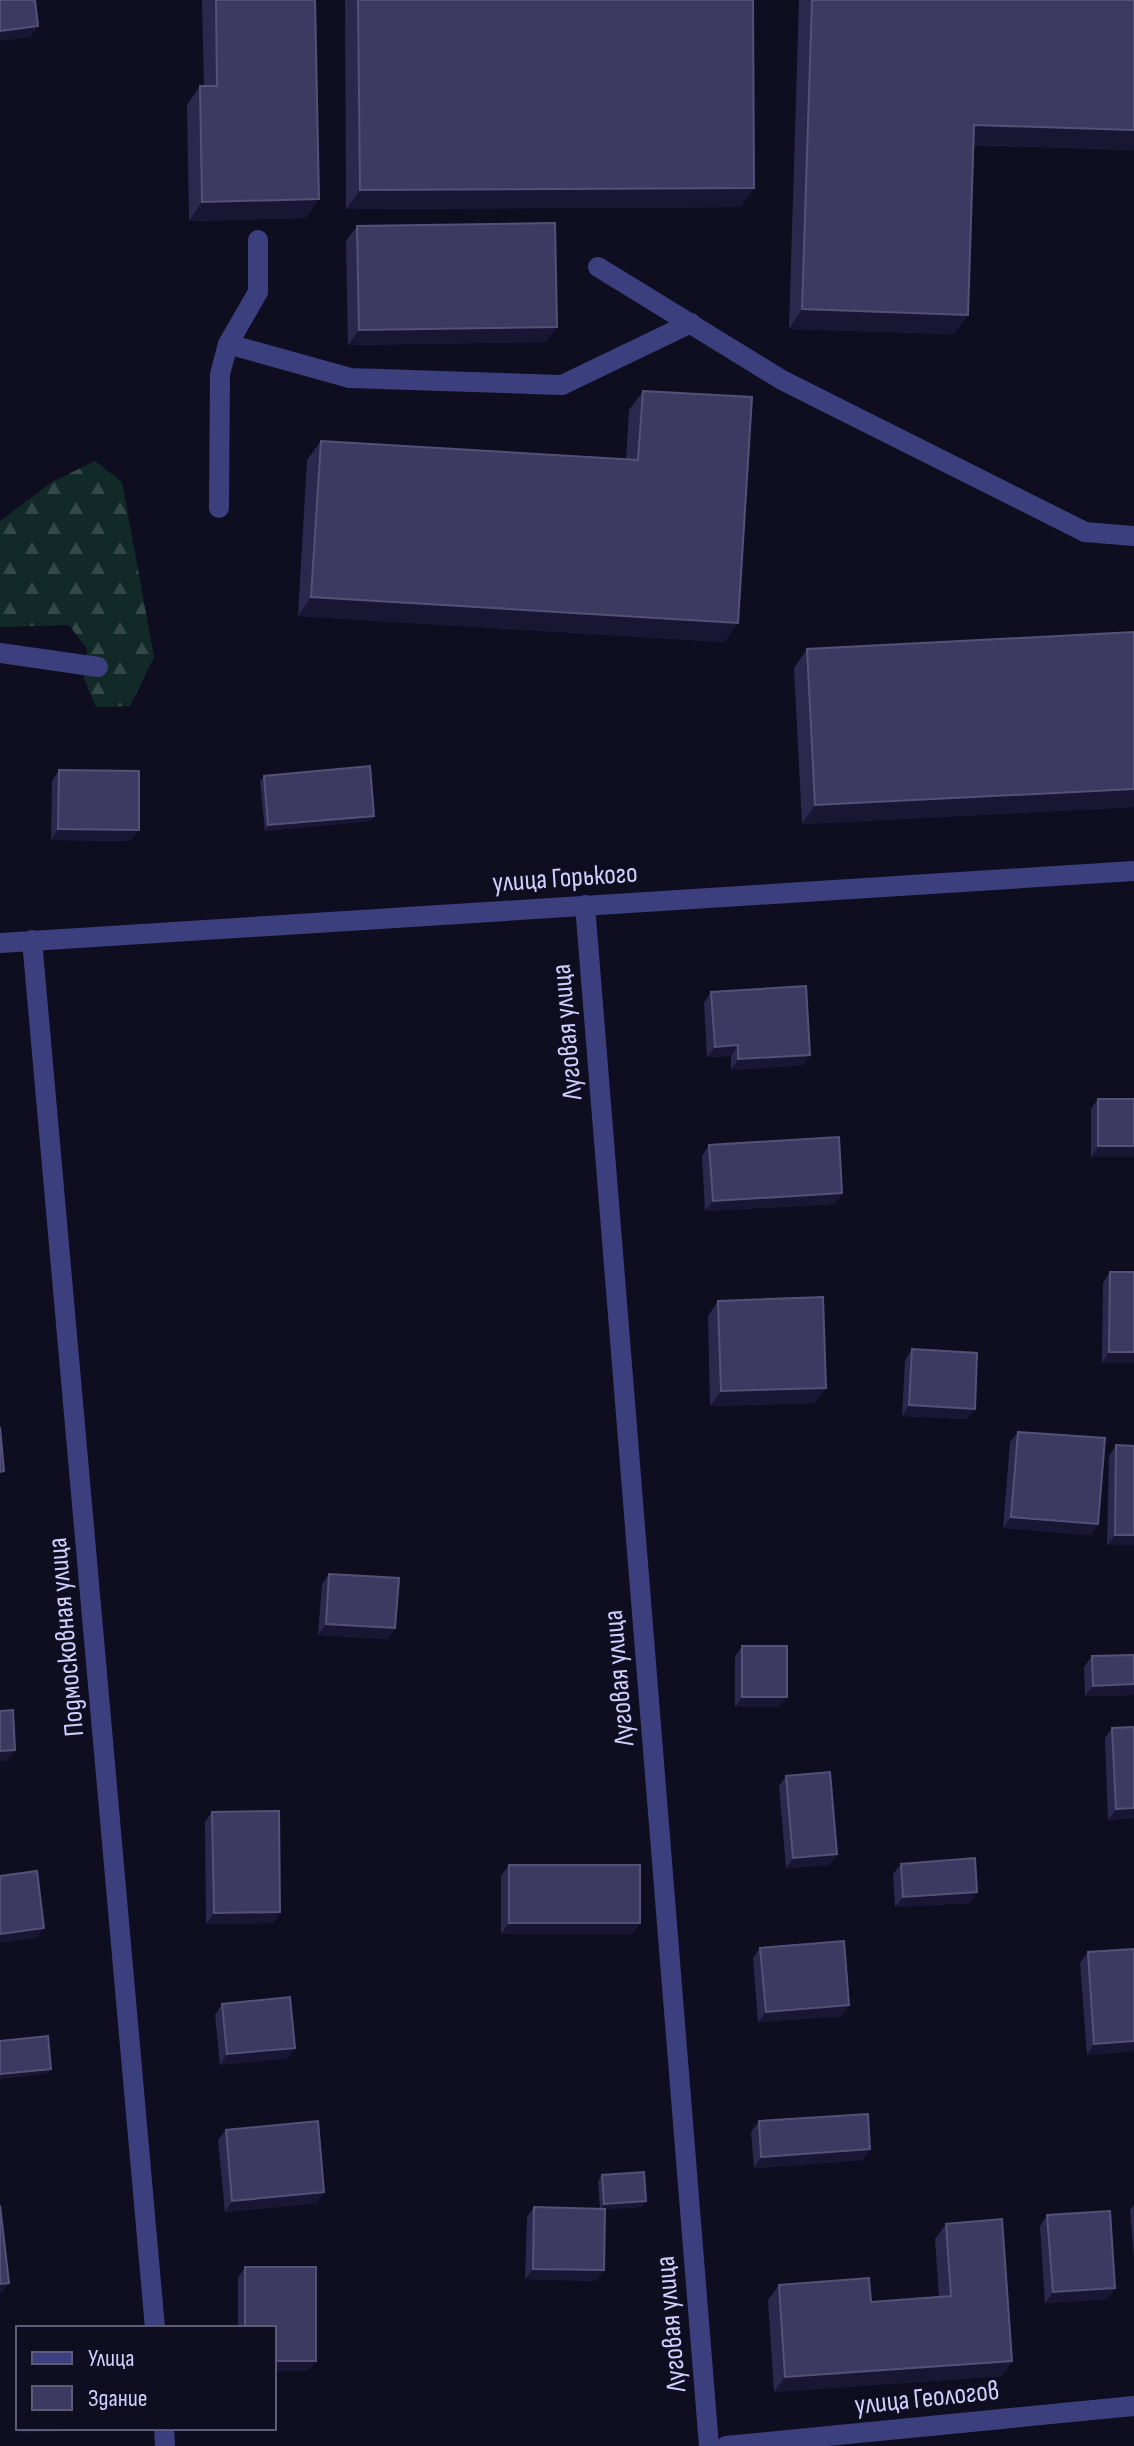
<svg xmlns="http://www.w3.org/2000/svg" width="1134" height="2446" viewBox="0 0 1134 2446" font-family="'Sofia Sans Condensed',sans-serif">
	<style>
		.forest { fill: url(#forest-firs) }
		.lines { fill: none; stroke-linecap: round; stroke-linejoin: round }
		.minor { stroke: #3b3f7e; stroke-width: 20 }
		.wall { fill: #2b284e }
		.shaded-wall { fill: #191634 }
		.building { fill: #3d3a61; stroke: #545179; stroke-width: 2 }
		.labels { text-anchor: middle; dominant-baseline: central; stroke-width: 6; stroke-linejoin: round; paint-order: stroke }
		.street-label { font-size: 28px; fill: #d0cffd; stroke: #0f0e21 }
	</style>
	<defs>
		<pattern id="forest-firs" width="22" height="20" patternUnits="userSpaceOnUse" patternTransform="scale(2)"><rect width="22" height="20" fill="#112a27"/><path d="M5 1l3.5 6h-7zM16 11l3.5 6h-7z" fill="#334847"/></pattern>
	</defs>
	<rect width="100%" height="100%" fill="#0f0e21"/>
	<path class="forest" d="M95 461 122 482 154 657 130 706 96 707 84 679 87 649 69 625 0 627V521L52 482Z"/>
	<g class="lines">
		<path class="minor" d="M598 267 782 380 1085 532 1134 536
			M228 344 350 378 562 385 691 323
			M219 508 220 374 228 344 258 292V240
			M0 653 98 667
			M585 905 709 2446
			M32 940 155 2328
			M0 943 1134 871
			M164 2428 165 2446
			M726 2446 1134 2406"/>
	</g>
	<path class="wall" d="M202 0H315L306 218 189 221 187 105 200 86H204Z
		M345 0H753L754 188 741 207 346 209Z
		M799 0H1134V150L973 145 954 334 789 329Z
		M357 226 546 342 348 345 346 241Z
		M643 391 738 623 724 642 298 616 307 460 321 441 626 459 629 410Z
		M1134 632V807L802 824 794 668 807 649Z
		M59 770 131 841 51 840 52 781Z
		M264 776 374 816 371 821 265 831 260 781Z
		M711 992 810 1055 803 1065 731 1070V1056L707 1057 704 1003Z
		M1098 1099 1134 1157H1091V1109Z
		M709 1145 842 1193 835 1204 705 1211 702 1156Z
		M1110 1272H1134V1363H1102L1103 1283Z
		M718 1301 816 1403 710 1406 708 1316Z
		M912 1349 975 1409 967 1419 902 1416 905 1360Z
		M1018 1432 1098 1524 1091 1535 1003 1528 1010 1442Z
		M1116 1445 1134 1545H1107L1109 1456Z
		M329 1574 395 1628 388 1639 318 1635 322 1584Z
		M742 1646 779 1707H735V1657Z
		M1134 1655V1695L1085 1696 1084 1667 1092 1656Z
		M1112 1728 1134 1818 1108 1820 1105 1738Z
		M786 1776 837 1854 829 1865 786 1868 779 1786Z
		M212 1812 280 1912 273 1923 206 1924 205 1822Z
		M901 1864 970 1903 895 1907 893 1874Z
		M509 1865 632 1934H501V1876Z
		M760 1948 849 2005 842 2016 758 2022 753 1958Z
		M1134 1949V2051L1087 2055 1080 1963 1088 1952Z
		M222 2004 288 2058 220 2065 215 2015Z
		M759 2121 870 2149 863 2160 754 2168 751 2132Z
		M226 2130 317 2203 225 2212 218 2140Z
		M602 2175 642 2207 605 2209 604 2270 596 2281 525 2279 527 2217 534 2207 600 2209 598 2181Z
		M1134 2205V2258L1130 2210Z
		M1047 2215 1115 2288 1108 2299 1045 2303 1040 2226Z
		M946 2224 1012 2361 1002 2376 774 2392 768 2300 779 2285 871 2302 939 2297 935 2239Z
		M245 2267 308 2371H274V2328H238V2278Z
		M18 2378V2414L16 2381Z"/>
	<path class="shaded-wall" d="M38 26 31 37 0 41V31Z
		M974 125 1134 130V150L960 144Z
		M754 188 741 207 346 209 360 190Z
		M319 199 306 218 189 221 202 202Z
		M802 309 968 315 954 334 789 329Z
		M557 327 546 342 348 345 359 330Z
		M311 597 738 623 724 642 298 616Z
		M1134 789V807L802 824 815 805Z
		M374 816 371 821 265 831 268 825Z
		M58 829 139 830 131 841 51 840Z
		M738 1045 731 1056 707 1057 715 1047Z
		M810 1055 803 1065 731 1070 738 1059Z
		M1098 1146H1134V1157H1091Z
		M842 1193 835 1204 705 1211 713 1201Z
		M1109 1352H1134V1363H1102Z
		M826 1388 816 1403 710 1406 721 1391Z
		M909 1405 975 1409 967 1419 902 1416Z
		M1011 1517 1098 1524 1091 1535 1003 1528Z
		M1115 1535H1134V1545H1107Z
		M326 1624 395 1628 388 1639 318 1635Z
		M1134 1684V1695L1085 1696 1093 1686Z
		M742 1697H787L779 1707H735Z
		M15 1750 7 1761H0V1751Z
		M1134 1808V1818L1108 1820 1116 1809Z
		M837 1854 829 1865 786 1868 793 1858Z
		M977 1892 970 1903 895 1907 903 1897Z
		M280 1912 273 1923 206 1924 214 1913Z
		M509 1923H640L632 1934H501Z
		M44 1928 37 1938 0 1943V1934Z
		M849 2005 842 2016 758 2022 766 2012Z
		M1134 2041V2051L1087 2055 1094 2044Z
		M295 2048 288 2058 220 2065 227 2054Z
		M51 2069 47 2074 0 2079V2074Z
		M870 2149 863 2160 754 2168 761 2157Z
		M324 2192 317 2203 225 2212 232 2201Z
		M646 2201 642 2207 600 2210 604 2204Z
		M533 2269 604 2270 596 2281 525 2279Z
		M9 2283 1 2294H0V2284Z
		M1115 2288 1108 2299 1045 2303 1053 2292Z
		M274 2361H316L308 2371H274Z
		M1012 2361 1002 2376 774 2392 785 2377Z
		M23 2428H92L90 2430 19 2433Z"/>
	<path class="building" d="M0 0H35L38 26 0 31Z
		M216 0H315L319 199 202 202 200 86H217Z
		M358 0H753L754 188 360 190Z
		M812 0H1134V130L974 125 968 315 802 309Z
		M555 223 557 327 359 330 357 226Z
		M643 391 752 397 738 623 311 597 321 441 638 460Z
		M1134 632V789L815 805 807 649Z
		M370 766 374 816 268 825 264 776Z
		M59 770 139 771V830L58 829Z
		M806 986 810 1055 738 1059V1045L715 1047 711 992Z
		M1098 1099H1134V1146H1098Z
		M839 1137 842 1193 713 1201 709 1145Z
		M1110 1272H1134V1352H1109Z
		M823 1297 826 1388 721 1391 718 1301Z
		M912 1349 977 1353 975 1409 909 1405Z
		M0 1427 4 1471 0 1472Z
		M1018 1432 1105 1438 1098 1524 1011 1517Z
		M1116 1445 1134 1446V1535H1115Z
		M329 1574 399 1578 395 1628 326 1624Z
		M742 1646H787V1697H742Z
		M1134 1655V1684L1093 1686 1092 1656Z
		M13 1710 15 1750 0 1751V1711Z
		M1134 1727V1808L1116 1809 1112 1728Z
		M830 1772 837 1854 793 1858 786 1776Z
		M279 1811 280 1912 214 1913 212 1812Z
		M975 1858 977 1892 903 1897 901 1864Z
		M509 1865H640V1923H509Z
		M37 1871 44 1928 0 1934V1876Z
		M844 1941 849 2005 766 2012 760 1948Z
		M1134 1949V2041L1094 2044 1088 1952Z
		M290 1997 295 2048 227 2054 222 2004Z
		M48 2036 51 2069 0 2074V2041Z
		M868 2114 870 2149 761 2157 759 2121Z
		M318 2121 324 2192 232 2201 226 2130Z
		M644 2172 646 2201 604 2204 602 2175Z
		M0 2205 9 2283 0 2284Z
		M534 2207 605 2209 604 2270 533 2269Z
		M1110 2211 1115 2288 1053 2292 1047 2215Z
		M1002 2219 1012 2361 785 2377 779 2285 869 2278 871 2302 951 2296 946 2224Z
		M245 2267H316V2361H274V2328H245Z"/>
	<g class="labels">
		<g class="street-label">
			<text transform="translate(565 878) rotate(-4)">улица Горького</text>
			<text transform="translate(567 1032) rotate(-95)">Луговая улица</text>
			<text transform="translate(66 1637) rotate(-95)">Подмосковная улица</text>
			<text transform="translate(619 1678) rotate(-95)">Луговая улица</text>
			<text transform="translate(671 2324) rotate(-95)">Луговая улица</text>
			<text transform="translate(927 2398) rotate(-6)">улица Геологов</text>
		</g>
	</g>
	<rect x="16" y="2326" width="260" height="104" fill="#0f0e21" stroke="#5c5b79" stroke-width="2"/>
	<rect x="32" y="2352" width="40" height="12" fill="#3b3f7e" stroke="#5c5b79" stroke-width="2"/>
	<text x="88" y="2366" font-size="24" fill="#d0cffd">Улица</text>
	<rect x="32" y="2386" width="40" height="24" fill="#3d3a61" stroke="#5c5b79" stroke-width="2"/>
	<text x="88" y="2406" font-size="24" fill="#d0cffd">Здание</text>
</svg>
